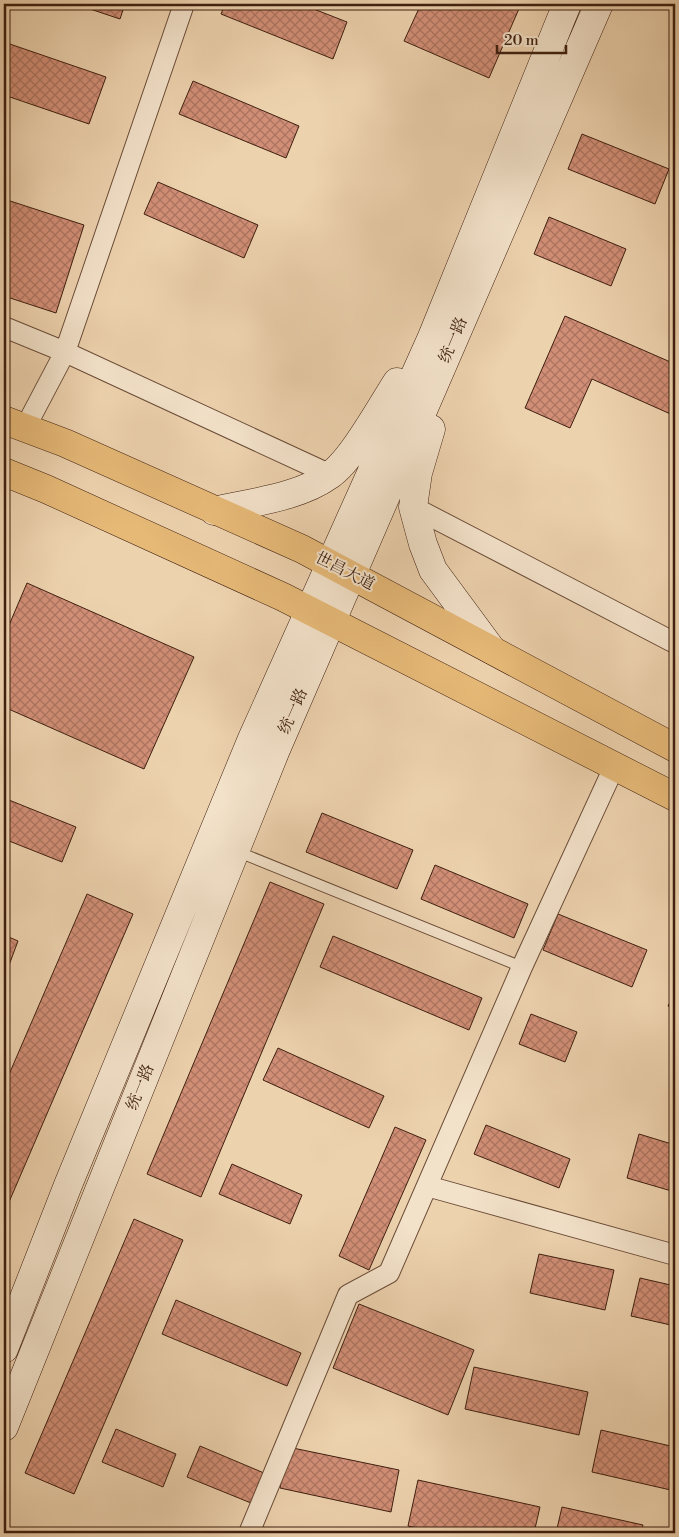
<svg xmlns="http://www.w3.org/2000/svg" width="679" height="1537" viewBox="0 0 679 1537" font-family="'Libre Bodoni','Noto Serif SC',serif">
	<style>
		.building { fill: url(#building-cross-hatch); stroke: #3f1f0f }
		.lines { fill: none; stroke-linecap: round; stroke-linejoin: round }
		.service-casing { stroke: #6a4c37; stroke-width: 12 }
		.minor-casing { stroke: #6a4c37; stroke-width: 22 }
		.secondary-casing { stroke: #3f1f0f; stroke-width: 29 }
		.primary-casing { stroke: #3f1f0f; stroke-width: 29 }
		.service { stroke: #f3e2ca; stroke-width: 10 }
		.minor { stroke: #f3e2ca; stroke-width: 20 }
		.secondary { stroke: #f3e2ca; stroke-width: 28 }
		.primary { stroke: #e6b977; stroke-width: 28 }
		.labels { text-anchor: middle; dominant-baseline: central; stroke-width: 4; stroke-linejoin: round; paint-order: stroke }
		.street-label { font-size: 16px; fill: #3f1f0f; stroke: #f3e2ca }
	</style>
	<defs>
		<pattern id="building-cross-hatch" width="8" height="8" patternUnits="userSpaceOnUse" patternTransform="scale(1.25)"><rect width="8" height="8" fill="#d28f77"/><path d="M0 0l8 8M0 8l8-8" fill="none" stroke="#ac7460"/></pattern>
	</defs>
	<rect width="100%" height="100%" fill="#edd2ae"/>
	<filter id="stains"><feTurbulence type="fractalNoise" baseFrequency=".004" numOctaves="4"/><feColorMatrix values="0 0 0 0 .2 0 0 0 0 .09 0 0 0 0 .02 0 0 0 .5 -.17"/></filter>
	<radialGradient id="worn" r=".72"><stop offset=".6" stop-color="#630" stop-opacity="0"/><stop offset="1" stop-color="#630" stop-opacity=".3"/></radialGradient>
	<path class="building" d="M75 4H125L120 19Z
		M225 4H301L347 22 333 59 221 14Z
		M421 4H521L489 78 404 41Z
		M4 42 106 77 89 124 4 95Z
		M193 81 299 126 286 158 179 114Z
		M582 134 669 169 655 204 568 169Z
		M158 182 258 225 244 258 144 214Z
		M4 199 84 225 56 313 4 296Z
		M549 217 626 249 611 286 534 254Z
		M565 316 675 364V416L592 379 570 428 525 408Z
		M27 583 194 657 144 769 4 707V637Z
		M4 798 76 827 62 862 4 839Z
		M322 813 413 850 397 889 306 852Z
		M435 865 528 904 514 938 421 899Z
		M270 882 324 904 201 1197 147 1174Z
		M87 894 133 914 6 1209 4 1208V1086Z
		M558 914 647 950 632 987 543 950Z
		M4 935 18 941 5 976H4Z
		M333 936 482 998 469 1030 320 967Z
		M675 993V1010L668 1006Z
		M531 1014 577 1032 565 1062 519 1044Z
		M278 1048 384 1096 369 1128 263 1080Z
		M486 1125 570 1159 559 1188 474 1154Z
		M395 1127 426 1140 369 1270 339 1256Z
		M639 1134 675 1145V1192L627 1178Z
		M232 1164 302 1195 290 1224 219 1194Z
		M134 1219 183 1240 74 1494 25 1473Z
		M539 1254 614 1270 605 1310 530 1293Z
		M640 1278 675 1286V1326L631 1316Z
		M176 1300 301 1353 287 1386 162 1334Z
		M359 1304 474 1350 448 1415 333 1368Z
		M474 1367 588 1392 579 1435 465 1409Z
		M116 1429 176 1454 163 1487 102 1462Z
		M601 1430 675 1447V1491L592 1472Z
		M200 1446 264 1473 251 1503 187 1477Z
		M288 1447 399 1470 391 1512 280 1488Z
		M418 1480 540 1507 534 1533H441L408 1526Z
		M562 1507 643 1525 641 1533H556Z"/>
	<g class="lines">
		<defs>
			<path id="service" d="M236 851 522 967"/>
			<path id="minor" d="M4 327 65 352 331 475
				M25 428 65 352 184 4
				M413 507 675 643
				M427 1186 675 1255
				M249 1533 348 1295 389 1273 522 967 615 765"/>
			<path id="secondary" d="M431 429 418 473 413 507 423 544 433 570 492 650
				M214 511C252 502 298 498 330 475 352 460 382 405 397 382
				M4 1349 68 1185 251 741 432 337 567 4
				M4 1427 275 752 599 4"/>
			<path id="primary" d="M4 420 65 443 302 549 675 748
				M4 472 46 489 283 597 675 797"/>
		</defs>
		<use href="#service" class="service-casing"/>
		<use href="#minor" class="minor-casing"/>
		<use href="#secondary" class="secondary-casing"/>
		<use href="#primary" class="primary-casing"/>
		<use href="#service" class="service"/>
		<use href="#minor" class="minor"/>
		<use href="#secondary" class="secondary"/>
		<use href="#primary" class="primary"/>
	</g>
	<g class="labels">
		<g class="street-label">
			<text transform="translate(453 340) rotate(-67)">统一路</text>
			<text transform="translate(345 571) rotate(27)">世昌大道</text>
			<text transform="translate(293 711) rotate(-66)">统一路</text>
			<text transform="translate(140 1087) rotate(-68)">统一路</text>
		</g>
	</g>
	<rect width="679" height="1537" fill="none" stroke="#edd2ae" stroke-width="20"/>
	<rect x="5" y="5" width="669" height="1527" fill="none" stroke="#3f1f0f" stroke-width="2.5"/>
	<rect x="10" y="10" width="659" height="1517" fill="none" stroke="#3f1f0f"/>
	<path d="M497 45v8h69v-8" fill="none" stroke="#3f1f0f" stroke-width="2.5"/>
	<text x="504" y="45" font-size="15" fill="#3f1f0f" stroke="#f3e2ca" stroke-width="4" paint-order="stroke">20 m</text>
	<rect width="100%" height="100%" filter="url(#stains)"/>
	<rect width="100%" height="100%" fill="url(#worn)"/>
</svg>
